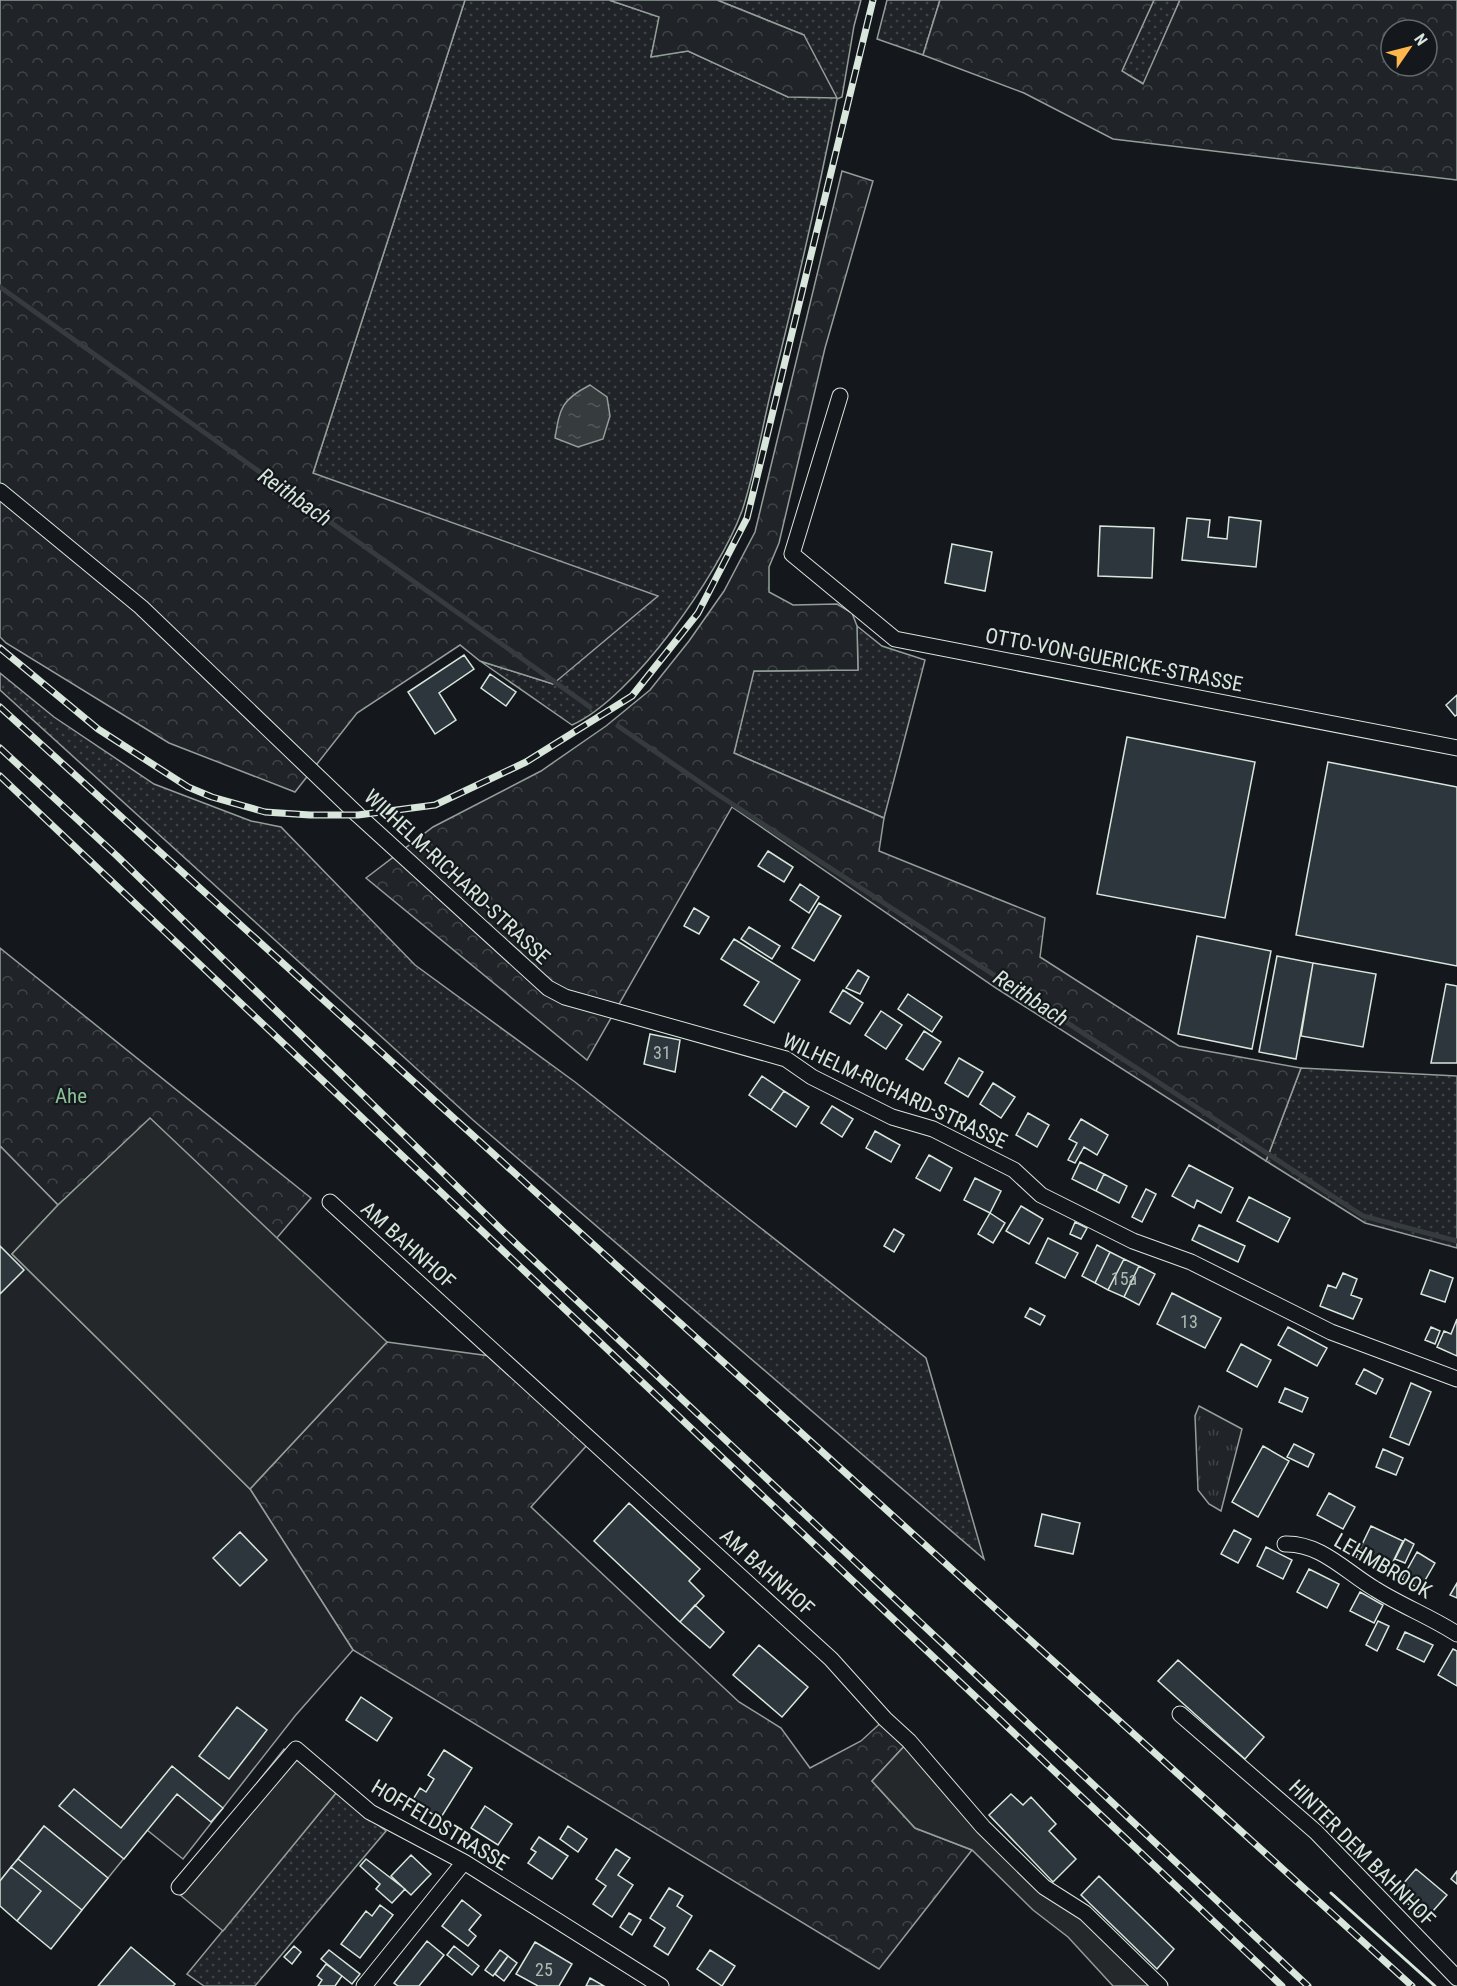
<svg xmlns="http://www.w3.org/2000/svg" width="1457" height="1986" viewBox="0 0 1457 1986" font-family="'Roboto Condensed',sans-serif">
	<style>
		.grass { fill: url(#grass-dots); stroke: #939e99; stroke-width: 1.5 }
		.forest { fill: url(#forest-crowns); stroke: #939e99; stroke-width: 1.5; fill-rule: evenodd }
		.park { fill: url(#park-tufts); stroke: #939e99; stroke-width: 1.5 }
		.pitch { fill: #202428; stroke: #939e99; stroke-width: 1.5 }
		.parking { fill: #24282b; stroke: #939e99; stroke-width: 1.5 }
		.water { fill: url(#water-ripples); stroke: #939e99; stroke-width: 1.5 }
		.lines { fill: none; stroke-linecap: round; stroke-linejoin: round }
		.stream { stroke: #363b3e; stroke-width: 5 }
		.building { fill: #2c363c; stroke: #d8e6dc; stroke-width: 1.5 }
		.street-casing { stroke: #d8e6dc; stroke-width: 17 }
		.street { stroke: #14181c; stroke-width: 15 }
		.rail-casing { stroke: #d8e6dc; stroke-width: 7 }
		.rail { stroke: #14181c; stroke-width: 4.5; stroke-dasharray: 14; stroke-linecap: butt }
		.wall { stroke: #d8e6dc; stroke-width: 3 }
		.labels { text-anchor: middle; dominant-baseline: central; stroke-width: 4.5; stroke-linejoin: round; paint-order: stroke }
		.number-label { font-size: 18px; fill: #adbab4 }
		.street-label { font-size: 21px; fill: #d8e6dc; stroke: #14181c }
		.park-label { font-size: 21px; fill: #8ac095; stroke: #14181c }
		.water-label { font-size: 22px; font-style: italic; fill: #d8e6dc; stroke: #14181c }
	</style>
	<defs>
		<pattern id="grass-dots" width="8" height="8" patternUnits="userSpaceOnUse" patternTransform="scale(1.5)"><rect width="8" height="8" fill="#202428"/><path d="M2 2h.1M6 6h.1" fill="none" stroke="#404447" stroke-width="1.8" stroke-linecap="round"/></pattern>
		<pattern id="forest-crowns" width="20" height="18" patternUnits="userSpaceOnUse" patternTransform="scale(1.5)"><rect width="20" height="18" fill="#202428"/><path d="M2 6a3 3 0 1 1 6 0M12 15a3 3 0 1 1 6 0" fill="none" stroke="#404447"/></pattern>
		<pattern id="park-tufts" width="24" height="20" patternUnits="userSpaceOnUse" patternTransform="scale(1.5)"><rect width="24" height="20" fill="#202428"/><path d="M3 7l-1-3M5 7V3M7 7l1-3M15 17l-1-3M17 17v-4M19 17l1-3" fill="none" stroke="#404447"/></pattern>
		<pattern id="water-ripples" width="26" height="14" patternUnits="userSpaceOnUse" patternTransform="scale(1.5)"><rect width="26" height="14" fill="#363b3e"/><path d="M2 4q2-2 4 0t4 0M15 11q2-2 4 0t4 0" fill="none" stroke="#525759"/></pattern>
	</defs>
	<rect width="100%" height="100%" fill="#14181c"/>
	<path class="grass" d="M465 0H609L660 17 651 56 688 51 788 97 804 35 717 0H861L854 26 842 97 837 99C818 196 796 291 772 387 762 428 755 472 742 511 719 574 633 698 572 725L480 661 553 684 313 473Z
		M887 0H940L923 55 877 39Z
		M1154 0H1180L1144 84 1121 71Z
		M857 626 882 646 925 660 884 818 734 753 753 671 858 670Z
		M0 673 54 717 154 784 251 821 281 827 415 965 575 1082 926 1358 984 1559 473 1120 0 690Z
		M1301 1068 1457 1076V1248L1365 1223 1266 1161Z
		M336 1793 386 1831 255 1986H204L187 1974Z"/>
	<path class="forest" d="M0 0H465L313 473 658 596 553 684 480 661 460 645 357 713 295 792 169 743 6 643 0 637Z
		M609 0H717L804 35 837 98 788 97 688 51 651 57 659 17Z
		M940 0H1154L1122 71 1143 84 1180 0H1457V180L1113 139 1024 93 923 55ZM1391 30H1427V66H1391Z
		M842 171 873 181 825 348 779 543 769 567V592L793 605 837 604 852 613 857 626 858 670 754 671 734 753 884 818 879 851 1045 918 1040 957 1179 1046 1301 1068 1266 1161 996 988 732 807 587 1060 366 878 433 827 541 771 606 726 650 690 689 641 724 591 755 532Z
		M0 948 311 1198 276 1239 150 1119 58 1205 0 1146Z
		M387 1342 490 1356 588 1444 531 1507 739 1702 781 1728 810 1768 861 1741 885 1719 909 1741 872 1781 915 1828 972 1850 879 1969 353 1650 250 1489Z"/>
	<path class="park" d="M1199 1406 1242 1429 1221 1511 1209 1504 1198 1490 1195 1416Z"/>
	<path class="pitch" d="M0 1146 58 1205 12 1254 250 1489 353 1650 295 1716 183 1859 147 1830 108 1878 44 1826 0 1881Z"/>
	<path class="parking" d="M150 1118 387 1342 250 1489 12 1254 58 1205Z
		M909 1741 983 1827 1160 1986H1113L1068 1937 1033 1910 972 1850 915 1828 872 1781Z
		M284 1749 336 1793 223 1931 173 1889Z"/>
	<path class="water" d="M590 385 607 397 610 416 603 439 578 447 555 438C560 408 561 400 590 385Z"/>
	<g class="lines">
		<path class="stream" d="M0 287 590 707
			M618 726 717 794 1363 1216 1457 1241"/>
	</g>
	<path class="building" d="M1229 517 1261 521 1256 567 1182 560 1187 518 1210 520 1208 537 1227 539Z
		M1100 526 1154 528 1152 578 1098 576Z
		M952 544 992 552 985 591 945 583Z
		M464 655 474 669 439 693 456 720 435 734 408 692Z
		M490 674 516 692 506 706 481 688Z
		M1457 695V715L1455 716 1446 705Z
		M1127 737 1255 762 1225 918 1097 894Z
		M1328 762 1457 787V966L1296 935Z
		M768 851 793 867 784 882 758 866Z
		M800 884 819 897 809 913 790 900Z
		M819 903 841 916 814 961 792 948Z
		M694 908 709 917 699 934 684 926Z
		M749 927 780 946 772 959 741 939Z
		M1197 936 1271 951 1252 1049 1178 1034Z
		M734 939 800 980 774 1023 744 1005 759 982 721 959Z
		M1277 956 1313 963 1296 1059 1259 1052Z
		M1313 963 1376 974 1363 1047 1301 1036Z
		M858 970 869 977 860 994 846 988Z
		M1446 984 1457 986V1063H1431Z
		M843 990 863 1003 850 1024 830 1012Z
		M908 994 942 1017 932 1032 898 1009Z
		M881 1011 902 1025 886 1049 865 1035Z
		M924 1031 941 1042 923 1070 906 1059Z
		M650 1034 680 1040 675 1072 644 1064Z
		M959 1058 983 1072 968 1097 945 1083Z
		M762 1076 784 1091 771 1110 749 1095Z
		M993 1083 1015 1097 1001 1118 980 1104Z
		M784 1091 809 1107 796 1127 771 1110Z
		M832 1106 853 1119 842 1137 821 1123Z
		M1028 1113 1049 1125 1037 1147 1016 1135Z
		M1081 1119 1108 1135 1097 1155 1084 1147 1075 1163 1068 1160 1077 1143 1069 1139Z
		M875 1131 900 1145 891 1162 866 1148Z
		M929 1155 952 1168 940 1191 916 1178Z
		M1080 1162 1104 1174 1096 1191 1072 1179Z
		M1189 1165 1233 1188 1221 1213 1197 1200 1194 1208 1172 1196Z
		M1104 1174 1127 1186 1119 1203 1096 1191Z
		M975 1178 1001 1191 990 1213 964 1200Z
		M1146 1189 1156 1194 1142 1222 1132 1217Z
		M1249 1197 1290 1218 1278 1242 1237 1221Z
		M1021 1206 1043 1219 1029 1244 1006 1231Z
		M990 1213 1005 1223 993 1243 978 1234Z
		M1075 1222 1087 1228 1081 1239 1070 1234Z
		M1199 1225 1245 1246 1238 1262 1192 1240Z
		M894 1229 904 1235 894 1252 884 1246Z
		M1048 1238 1078 1253 1065 1278 1036 1263Z
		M1097 1245 1110 1252 1095 1283 1082 1276Z
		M0 1246 24 1270 0 1294Z
		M1110 1252 1124 1259 1108 1290 1095 1283Z
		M1124 1259 1139 1266 1124 1297 1108 1290Z
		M1139 1266 1155 1274 1139 1305 1124 1297Z
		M1430 1270 1453 1278 1445 1302 1421 1294Z
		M1343 1273 1357 1279 1351 1295 1362 1299 1353 1319 1320 1306 1328 1285 1336 1288Z
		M1172 1293 1221 1318 1205 1348 1157 1324Z
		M1030 1308 1045 1316 1040 1325 1025 1317Z
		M1457 1319V1356L1437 1347 1444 1331 1451 1334Z
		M1288 1327 1327 1348 1317 1366 1278 1345Z
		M1431 1327 1440 1331 1435 1344 1425 1340Z
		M1241 1344 1271 1360 1257 1387 1227 1371Z
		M1364 1369 1383 1379 1376 1394 1356 1384Z
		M1411 1383 1431 1392 1409 1445 1390 1437Z
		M1285 1388 1308 1398 1302 1412 1279 1402Z
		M1294 1444 1314 1454 1308 1467 1287 1457Z
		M1263 1446 1289 1461 1258 1517 1232 1502Z
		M1383 1449 1403 1458 1396 1475 1376 1467Z
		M1329 1493 1355 1507 1343 1529 1317 1515Z
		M629 1503 700 1569 689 1581 704 1596 680 1622 594 1541Z
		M1042 1514 1080 1523 1073 1554 1035 1546Z
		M1371 1526 1403 1541 1388 1572 1356 1557Z
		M1234 1530 1251 1539 1238 1563 1221 1554Z
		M240 1532 267 1560 240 1586 213 1558Z
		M1405 1539 1414 1544 1405 1563 1395 1559Z
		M1266 1547 1292 1560 1283 1579 1257 1566Z
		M1417 1552 1435 1563 1420 1589 1402 1579Z
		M1309 1569 1339 1584 1327 1608 1297 1592Z
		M1457 1583V1598L1450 1595Z
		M1360 1592 1383 1605 1374 1623 1350 1611Z
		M695 1605 724 1632 710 1648 680 1622Z
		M1378 1621 1389 1626 1377 1651 1366 1645Z
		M1405 1632 1433 1645 1424 1662 1397 1649Z
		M759 1645 808 1687 782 1717 733 1675Z
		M1453 1649 1457 1651V1686L1438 1675Z
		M1178 1660 1264 1737 1245 1759 1158 1681Z
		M361 1697 392 1718 377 1741 346 1720Z
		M237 1707 267 1730 229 1779 199 1756Z
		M444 1750 472 1768 440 1819 412 1801 420 1788 426 1792 434 1779 428 1775Z
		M172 1766 223 1808 211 1822 177 1794 124 1859 59 1806 74 1789 121 1828Z
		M1011 1794 1023 1805 1031 1797 1056 1824 1049 1831 1076 1859 1053 1882 989 1815Z
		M485 1806 512 1824 498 1845 471 1828Z
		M44 1826 108 1878 82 1910 18 1859Z
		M568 1826 587 1839 578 1852 560 1839Z
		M539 1837 568 1856 552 1879 528 1863 536 1852 531 1849Z
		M616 1849 630 1858 618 1875 633 1885 612 1917 593 1904 606 1886 596 1879Z
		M411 1855 431 1874 411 1895 391 1876Z
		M18 1859 82 1910 51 1949 17 1921 41 1891 11 1867Z
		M366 1859 405 1889 392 1903 376 1889 380 1884 360 1866Z
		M11 1867 41 1891 17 1921 0 1906V1881Z
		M1416 1869 1447 1895 1426 1919 1395 1893Z
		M1457 1871V1884L1451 1879Z
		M1099 1876 1174 1949 1157 1969 1081 1895Z
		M669 1888 683 1896 677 1906 692 1916 668 1955 654 1946 665 1928 650 1918Z
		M462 1900 481 1915 469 1930 476 1936 468 1946 442 1926Z
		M380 1905 393 1915 360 1958 341 1944 366 1911 372 1916Z
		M629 1913 641 1920 632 1935 620 1927Z
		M427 1941 444 1955 419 1986H398L394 1983Z
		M535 1942 572 1964 559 1986H538L516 1974Z
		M294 1946 301 1952 292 1964 284 1957Z
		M454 1946 479 1966 472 1975 447 1955Z
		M131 1947 175 1984 173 1986H98Z
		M329 1950 360 1974 352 1984 321 1959Z
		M500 1950 508 1956 493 1976 485 1970Z
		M710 1950 735 1966 722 1986 697 1969Z
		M508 1956 517 1963 504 1981 495 1974Z
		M326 1964 342 1976 335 1986H318L322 1980 317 1976Z
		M590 1978 604 1986H586Z"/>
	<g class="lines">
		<defs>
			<path id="street" d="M840 396 792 554 895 639 1457 748
				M0 491 141 607 358 815 548 988 565 997 786 1059 812 1077 892 1117 933 1129 1014 1170 1041 1195 1133 1241 1191 1262 1331 1332 1457 1379
				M330 1202 831 1659 885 1719 909 1741 983 1827 1044 1887 1085 1913 1160 1986
				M1285 1544C1321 1543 1346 1572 1375 1589 1402 1606 1431 1617 1457 1634
				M1180 1714 1316 1832 1457 1978
				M179 1887 296 1749 370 1812 464 1862 661 1986
				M364 1986 464 1862"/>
		</defs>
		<use href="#street" class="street-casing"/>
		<use href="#street" class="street"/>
		<defs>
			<path id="rail" d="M0 648 98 729 188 787 212 797 265 812 310 815H358L435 805 526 762 632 696 698 613 747 518 873 0
				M0 707 1412 1986
				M0 748 117 856 507 1235 1308 1986
				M0 776 1282 1986"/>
		</defs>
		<use href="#rail" class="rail-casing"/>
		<use href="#rail" class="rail"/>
		<path class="wall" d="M1331 1893 1435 1986"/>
	</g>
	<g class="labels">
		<g class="number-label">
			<text x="662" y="1052">31</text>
			<text x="1124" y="1278">15a</text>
			<text x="1189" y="1321">13</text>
			<text x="544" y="1969">25</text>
		</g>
		<g class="street-label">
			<text transform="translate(1114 660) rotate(11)">OTTO-VON-GUERICKE-STRASSE</text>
			<text transform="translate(457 877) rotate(43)">WILHELM-RICHARD-STRASSE</text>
			<text transform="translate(895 1091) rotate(25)">WILHELM-RICHARD-STRASSE</text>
			<text transform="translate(408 1245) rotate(42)">AM BAHNHOF</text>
			<text transform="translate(1383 1566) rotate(30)">LEHMBROOK</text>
			<text transform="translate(767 1572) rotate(42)">AM BAHNHOF</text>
			<text transform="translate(440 1825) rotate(31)">HOFFELDSTRASSE</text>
			<text transform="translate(1362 1853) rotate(45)">HINTER DEM BAHNHOF</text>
		</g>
		<g class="park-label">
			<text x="71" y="1096">Ahe</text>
		</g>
		<g class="water-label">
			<text transform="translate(295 497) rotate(35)">Reithbach</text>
			<text transform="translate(1031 998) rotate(33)">Reithbach</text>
		</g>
	</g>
	<g transform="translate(1409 48) rotate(55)"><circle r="28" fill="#14181c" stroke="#626a69" stroke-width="1.5"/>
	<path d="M0-4.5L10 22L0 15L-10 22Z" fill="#ffb74d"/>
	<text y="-9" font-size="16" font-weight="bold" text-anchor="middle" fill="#d8e6dc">N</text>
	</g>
</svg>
